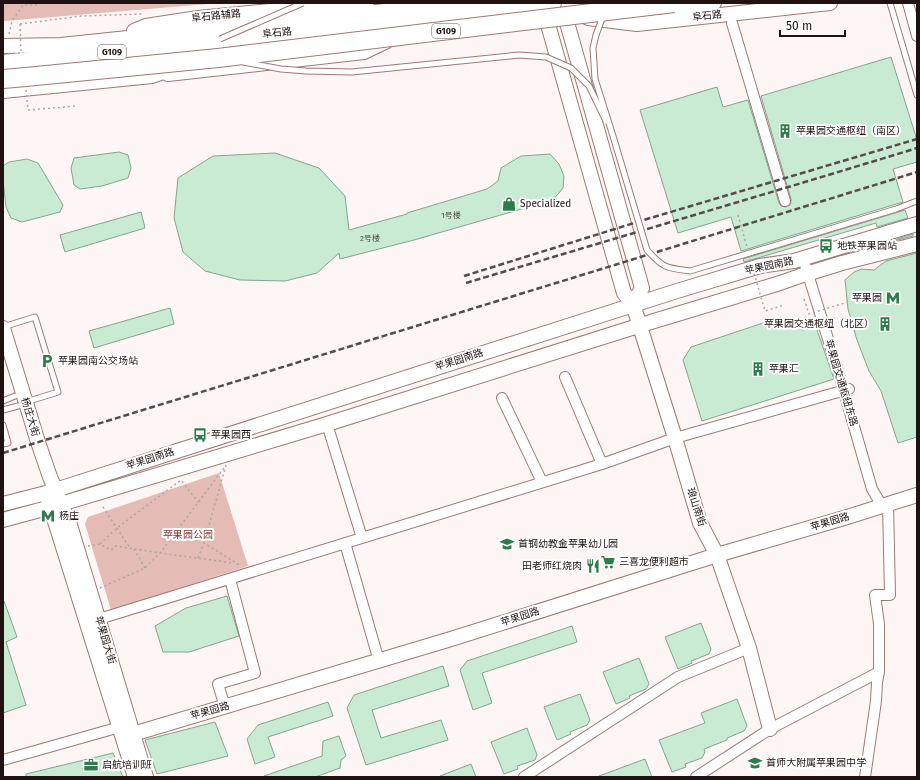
<svg xmlns="http://www.w3.org/2000/svg" width="920" height="780" viewBox="0 0 920 780" font-family="'Fira Sans','Noto Sans SC',sans-serif">
	<style>
		.green { fill: #e4bcb5 }
		.building { fill: #caebd3; stroke: #85a48d }
		.lines { fill: none; stroke-linecap: round; stroke-linejoin: round }
		.lane-casing { stroke: #9e7a74; stroke-width: 7 }
		.street-casing { stroke: #9e7a74; stroke-width: 12 }
		.secondary-casing { stroke: #9e7a74; stroke-width: 16 }
		.highway-casing { stroke: #9e7a74; stroke-width: 20 }
		.path { stroke: #afa5a3; stroke-width: 1.5; stroke-dasharray: 2 3; stroke-linecap: butt }
		.lane { stroke: #fff; stroke-width: 5 }
		.street { stroke: #fff; stroke-width: 10 }
		.secondary { stroke: #fff; stroke-width: 14 }
		.highway { stroke: #fff; stroke-width: 18 }
		.rail { stroke: #574b49; stroke-width: 2.5; stroke-dasharray: 6 3; stroke-linecap: butt }
		.lane-bridge-casing { stroke: #9e7a74; stroke-width: 7; stroke-linecap: butt }
		.highway-bridge-casing { stroke: #9e7a74; stroke-width: 20; stroke-linecap: butt }
		.path-bridge { stroke: #afa5a3; stroke-width: 1.5; stroke-dasharray: 2 3; stroke-linecap: butt }
		.lane-bridge { stroke: #fff; stroke-width: 5 }
		.highway-bridge { stroke: #fff; stroke-width: 18 }
		.labels { text-anchor: middle; dominant-baseline: central; stroke-width: 4; stroke-linejoin: round; paint-order: stroke }
		.number-label { font-size: 8px; fill: #4a4841 }
		.shield { fill: #fff; stroke: #635958; stroke-width: 1 }
		.shield-label { font-size: 9px; font-weight: bold; fill: #201210 }
		.street-label { font-size: 10px; fill: #201210; stroke: #fff }
		.poi-label { font-size: 10px; fill: #201210; stroke: #fff; text-anchor: start }
		.park-label { font-size: 10px; fill: #853d35; stroke: #fff }
	</style>
	<rect width="100%" height="100%" fill="#fef6f5"/>
	<path class="green" d="M3 3H220L5 21H3Z
		M219 473 248 566 111 610 85 524 88 517Z"/>
	<path class="building" d="M891 57 917 140V162L893 169 903 202 741 251 731 217 678 233 640 110 717 87 723 107 748 100 779 203 781 206 786 207 790 205 791 202V199L761 96Z
		M119 152 128 155 131 168 128 178 102 186 80 189 74 185 71 168 74 158Z
		M275 153 319 168 345 196 349 230 407 214V213L487 189 498 181 501 168 521 156 550 154 559 164 564 176 563 188 553 200 414 240 340 259 339 253 317 273 285 281 240 280 205 271 183 252 174 218 178 178 213 156Z
		M27 159 38 163 63 205 60 212 22 222 11 218 6 207 3 180V166L9 162Z
		M905 210 908 218 877 227 876 223 744 262 743 259Z
		M141 212 145 228 65 252 60 235Z
		M913 234V236L882 244Z
		M917 253V437L898 443 881 391 869 371 857 340 848 309 845 280 854 272 862 269 874 270 886 261Z
		M170 308 174 324 94 348 89 331Z
		M781 317 803 330 816 327 834 379 702 421 683 360 691 347Z
		M227 596 239 636 189 652H163L155 626 186 608Z
		M3 601H4L17 637 6 642 26 705 3 713Z
		M701 623 711 649 709 654 691 661 692 663 678 669 665 637Z
		M572 626 577 642 482 673 492 703 473 710 460 670 467 661Z
		M639 658 649 684 646 689 629 696 630 698 616 704 603 672Z
		M443 666 449 686 372 710 381 738 441 720 448 740 366 765 347 708 354 695Z
		M580 694 590 720 587 725 570 732 571 734 557 740 544 707Z
		M737 699 747 726 744 731 727 738V740L704 749 705 752 702 758 685 764 686 767 672 772 659 740 705 723 701 713Z
		M328 702 333 716 268 737 275 757 255 764 247 739 258 725Z
		M215 722 228 756 157 774 145 740Z
		M527 728 537 755 535 760 517 766 518 769 504 774 491 742Z
		M339 736 346 756 341 760 340 768 315 777H264V776L322 756 323 741Z
		M113 753 123 777H26V774Z
		M645 759 652 777H599V776Z
		M471 764 476 777H440V776Z"/>
	<g class="lines">
		<defs>
			<path id="lane" d="M890 3 917 95
				M3 327 35 317 58 392 26 402
				M3 401 15 396
				M3 410 18 406
				M3 425 8 443 3 444"/>
			<path id="street" d="M908 3 917 36
				M732 23 785 201
				M803 258 841 381 872 489 882 506
				M565 377 602 464
				M502 398 542 482
				M327 424 362 538
				M345 543 379 661
				M99 619 602 464 675 438 849 389
				M225 707 218 684 255 673 230 579
				M3 760 120 727
				M524 777 678 677 749 648
				M696 777 770 729 879 672
				M865 777 876 701 877 682 879 672V624L875 595H890L888 504"/>
			<path id="secondary" d="M665 8 714 3
				M588 18 637 24 830 3
				M566 19 642 288 633 304
				M547 21 624 293 633 304 675 438 700 523 717 555 749 648 770 729
				M134 31 146 26 198 18 343 4 367 7
				M3 46 61 45 461 3
				M168 74 364 52 387 41
				M3 91 152 76 178 67
				M3 328 38 442 50 477 70 525 146 777
				M48 499 135 777
				M3 504 46 493 677 291 760 266 794 261 917 224
				M3 520 51 507 327 424 654 321 777 284 803 275 842 263 917 244
				M123 737 451 639 717 555 844 518 917 495"/>
			<path id="highway" d="M3 64 552 3"/>
		</defs>
		<use href="#lane" class="lane-casing"/>
		<use href="#street" class="street-casing"/>
		<use href="#secondary" class="secondary-casing"/>
		<use href="#highway" class="highway-casing"/>
		<path class="path" d="M20 24 81 16 143 14
			M9 34 12 21 23 5H36L37 3
			M28 110 77 106
			M226 465 204 543 241 566
			M103 507 130 548
			M100 544 117 528 181 480 198 502
			M88 546 100 544 111 550 116 546 160 553 224 468
			M134 549 145 568
			M198 558 204 543
			M100 588 145 568 160 553 233 563"/>
		<use href="#lane" class="lane"/>
		<use href="#street" class="street"/>
		<use href="#secondary" class="secondary"/>
		<use href="#highway" class="highway"/>
		<path class="rail" d="M464 276 647 219 917 139
			M466 283C616 238 767 194 917 148
			M3 453 917 172"/>
		<defs>
			<path id="lane-bridge" d="M603 16 596 35 593 48 595 79 613 136 647 250C663 268 666 268 690 271L896 209 917 201
				M220 39 303 3
				M243 62 281 69 306 71 352 72 519 55 546 57 571 68 589 86 606 121"/>
			<path id="highway-bridge" d="M3 79 26 77 218 58 674 3"/>
		</defs>
		<use href="#lane-bridge" class="lane-bridge-casing"/>
		<use href="#highway-bridge" class="highway-bridge-casing"/>
		<path class="path-bridge" d="M3 54 21 53 20 24
			M26 90 28 110
			M738 215 747 247
			M750 259 765 311 784 305
			M804 299 809 314 848 302"/>
		<use href="#lane-bridge" class="lane-bridge"/>
		<use href="#highway-bridge" class="highway-bridge"/>
	</g>
	<defs>
		<symbol id="building-bare" viewBox="-9 -9 18 18"><path d="M-4-6H4V6H1V3H-1V6H-4ZM-2.5-4.3h1.7v1.8h-1.7ZM.8-4.3h1.7v1.8H.8ZM-2.5-1h1.7V.8h-1.7ZM.8-1h1.7V.8H.8Z" fill="#2d7c4c" stroke="#fff" stroke-width="2.5" paint-order="stroke"/></symbol>
		<symbol id="shop-bare" viewBox="-9 -9 18 18"><path d="M-5-2.5h2.3a2.7 3.5 0 0 1 5.4 0H5L5.5 6h-11ZM-1.5-2.5h3a1.5 2.3 0 0 0-3 0Z" fill="#2d7c4c" stroke="#fff" stroke-width="2.5" paint-order="stroke"/></symbol>
		<symbol id="bus-bare" viewBox="-9 -9 18 18"><path d="M-5-6H5V4H4V6H2V4H-2V6H-4V4H-5ZM-3.5-4V0h7V-4ZM-3.5 1.2v1.5H-2V1.2ZM2 1.2v1.5H3.5V1.2Z" fill="#2d7c4c" stroke="#fff" stroke-width="2.5" paint-order="stroke"/></symbol>
		<symbol id="metro-bare" viewBox="-9 -9 18 18"><path d="M-5.5 5V-5H-3L0 0L3-5H5.5V5H3V-.5L0 4L-3-.5V5Z" fill="#2d7c4c" stroke="#fff" stroke-width="2.5" paint-order="stroke"/></symbol>
		<symbol id="parking-bare" viewBox="-9 -9 18 18"><path d="M-3.5-5.5H1a3.5 3.5 0 0 1 0 7H-1V5.5H-3.5ZM-1-3.4V-.6H.8a1.4 1.4 0 0 0 0-2.8Z" fill="#2d7c4c" stroke="#fff" stroke-width="2.5" paint-order="stroke"/></symbol>
		<symbol id="school-bare" viewBox="-9 -9 18 18"><path d="M0-5L7-2L0 1L-7-2ZM-4 1L0 2.5L4 1V4Q0 6-4 4Z" fill="#2d7c4c" stroke="#fff" stroke-width="2.5" paint-order="stroke"/></symbol>
		<symbol id="supermarket-bare" viewBox="-9 -9 18 18"><path d="M-6-5.5h2.5l.6 2H6L4.5 2H-2.5L-4.4-4H-6ZM-1.5 3.2a1.3 1.3 0 1 0 .1 0ZM3 3.2a1.3 1.3 0 1 0 .1 0Z" fill="#2d7c4c" stroke="#fff" stroke-width="2.5" paint-order="stroke"/></symbol>
		<symbol id="restaurant-bare" viewBox="-9 -9 18 18"><path d="M-5-6h1v4h1v-4h1v4h1v-4h1v5L-1.5 .5V6h-2V.5L-5-1ZM5-6V6H3V1.5H1.5Q1.5-4 5-6Z" fill="#2d7c4c" stroke="#fff" stroke-width="2.5" paint-order="stroke"/></symbol>
		<symbol id="office-bare" viewBox="-9 -9 18 18"><path d="M-6-3h4V-5.5h4V-3h4V5H-6ZM-1-4.5V-3h2v-1.5ZM-6 0V1H6V0Z" fill="#2d7c4c" stroke="#fff" stroke-width="2.5" paint-order="stroke"/></symbol>
	</defs>
	<g fill-rule="evenodd">
		<use href="#building-bare" x="775" y="121" width="20" height="20"/>
		<use href="#shop-bare" x="499" y="194" width="20" height="20"/>
		<use href="#bus-bare" x="816" y="236" width="20" height="20"/>
		<use href="#metro-bare" x="883" y="288" width="20" height="20"/>
		<use href="#building-bare" x="875" y="314" width="20" height="20"/>
		<use href="#parking-bare" x="37" y="351" width="20" height="20"/>
		<use href="#building-bare" x="748" y="359" width="20" height="20"/>
		<use href="#bus-bare" x="190" y="425" width="20" height="20"/>
		<use href="#metro-bare" x="38" y="506" width="20" height="20"/>
		<use href="#school-bare" x="497" y="534" width="20" height="20"/>
		<use href="#supermarket-bare" x="598" y="552" width="20" height="20"/>
		<use href="#restaurant-bare" x="583" y="556" width="20" height="20"/>
		<use href="#school-bare" x="745" y="753" width="20" height="20"/>
		<use href="#office-bare" x="81" y="755" width="20" height="20"/>
	</g>
	<g class="labels">
		<g class="number-label">
			<text x="451" y="215">1号楼</text>
			<text x="370" y="238">2号楼</text>
		</g>
		<g class="shield">
			<rect x="432" y="24" width="28" height="14" rx="3"/>
			<rect x="98" y="45" width="28" height="14" rx="3"/>
		</g>
		<g class="shield-label">
			<text x="446" y="31">G109</text>
			<text x="112" y="52">G109</text>
		</g>
		<g class="street-label">
			<text transform="translate(216 16) rotate(-6)">阜石路辅路</text>
			<text transform="translate(707 16) rotate(-6)">阜石路</text>
			<text transform="translate(277 33) rotate(-6)">阜石路</text>
			<text transform="translate(769 266) rotate(-12)">苹果园南路</text>
			<text transform="translate(459 360) rotate(-18)">苹果园南路</text>
			<text transform="translate(841 383) rotate(73)">苹果园交通枢纽东路</text>
			<text transform="translate(30 417) rotate(73)">杨庄大街</text>
			<text transform="translate(150 459) rotate(-18)">苹果园南路</text>
			<text transform="translate(696 507) rotate(72)">琅山南街</text>
			<text transform="translate(830 522) rotate(-17)">苹果园路</text>
			<text transform="translate(520 617) rotate(-18)">苹果园路</text>
			<text transform="translate(105 640) rotate(73)">苹果园大街</text>
			<text transform="translate(210 711) rotate(-16)">苹果园路</text>
		</g>
		<g class="poi-label">
			<text x="796" y="131">苹果园交通枢纽（南区）</text>
			<text x="520" y="204">Specialized</text>
			<text x="837" y="246">地铁苹果园站</text>
			<text x="882" y="298" text-anchor="end">苹果园</text>
			<text x="874" y="324" text-anchor="end">苹果园交通枢纽（北区）</text>
			<text x="58" y="361">苹果园南公交场站</text>
			<text x="769" y="369">苹果汇</text>
			<text x="211" y="435">苹果园西</text>
			<text x="59" y="516">杨庄</text>
			<text x="518" y="544">首钢幼教金苹果幼儿园</text>
			<text x="619" y="562">三喜龙便利超市</text>
			<text x="582" y="566" text-anchor="end">田老师红烧肉</text>
			<text x="766" y="763">首师大附属苹果园中学</text>
			<text x="102" y="765">启航培训班</text>
		</g>
		<g class="park-label">
			<text x="188" y="535">苹果园公园</text>
		</g>
	</g>
	<rect width="920" height="780" fill="none" stroke="#201210" stroke-width="8"/>
	<path d="M780 30v6h65v-6" fill="none" stroke="#201210" stroke-width="2"/>
	<text x="786" y="30" font-size="12" fill="#201210" stroke="#ffffff" stroke-width="3" paint-order="stroke">50 m</text>
</svg>
